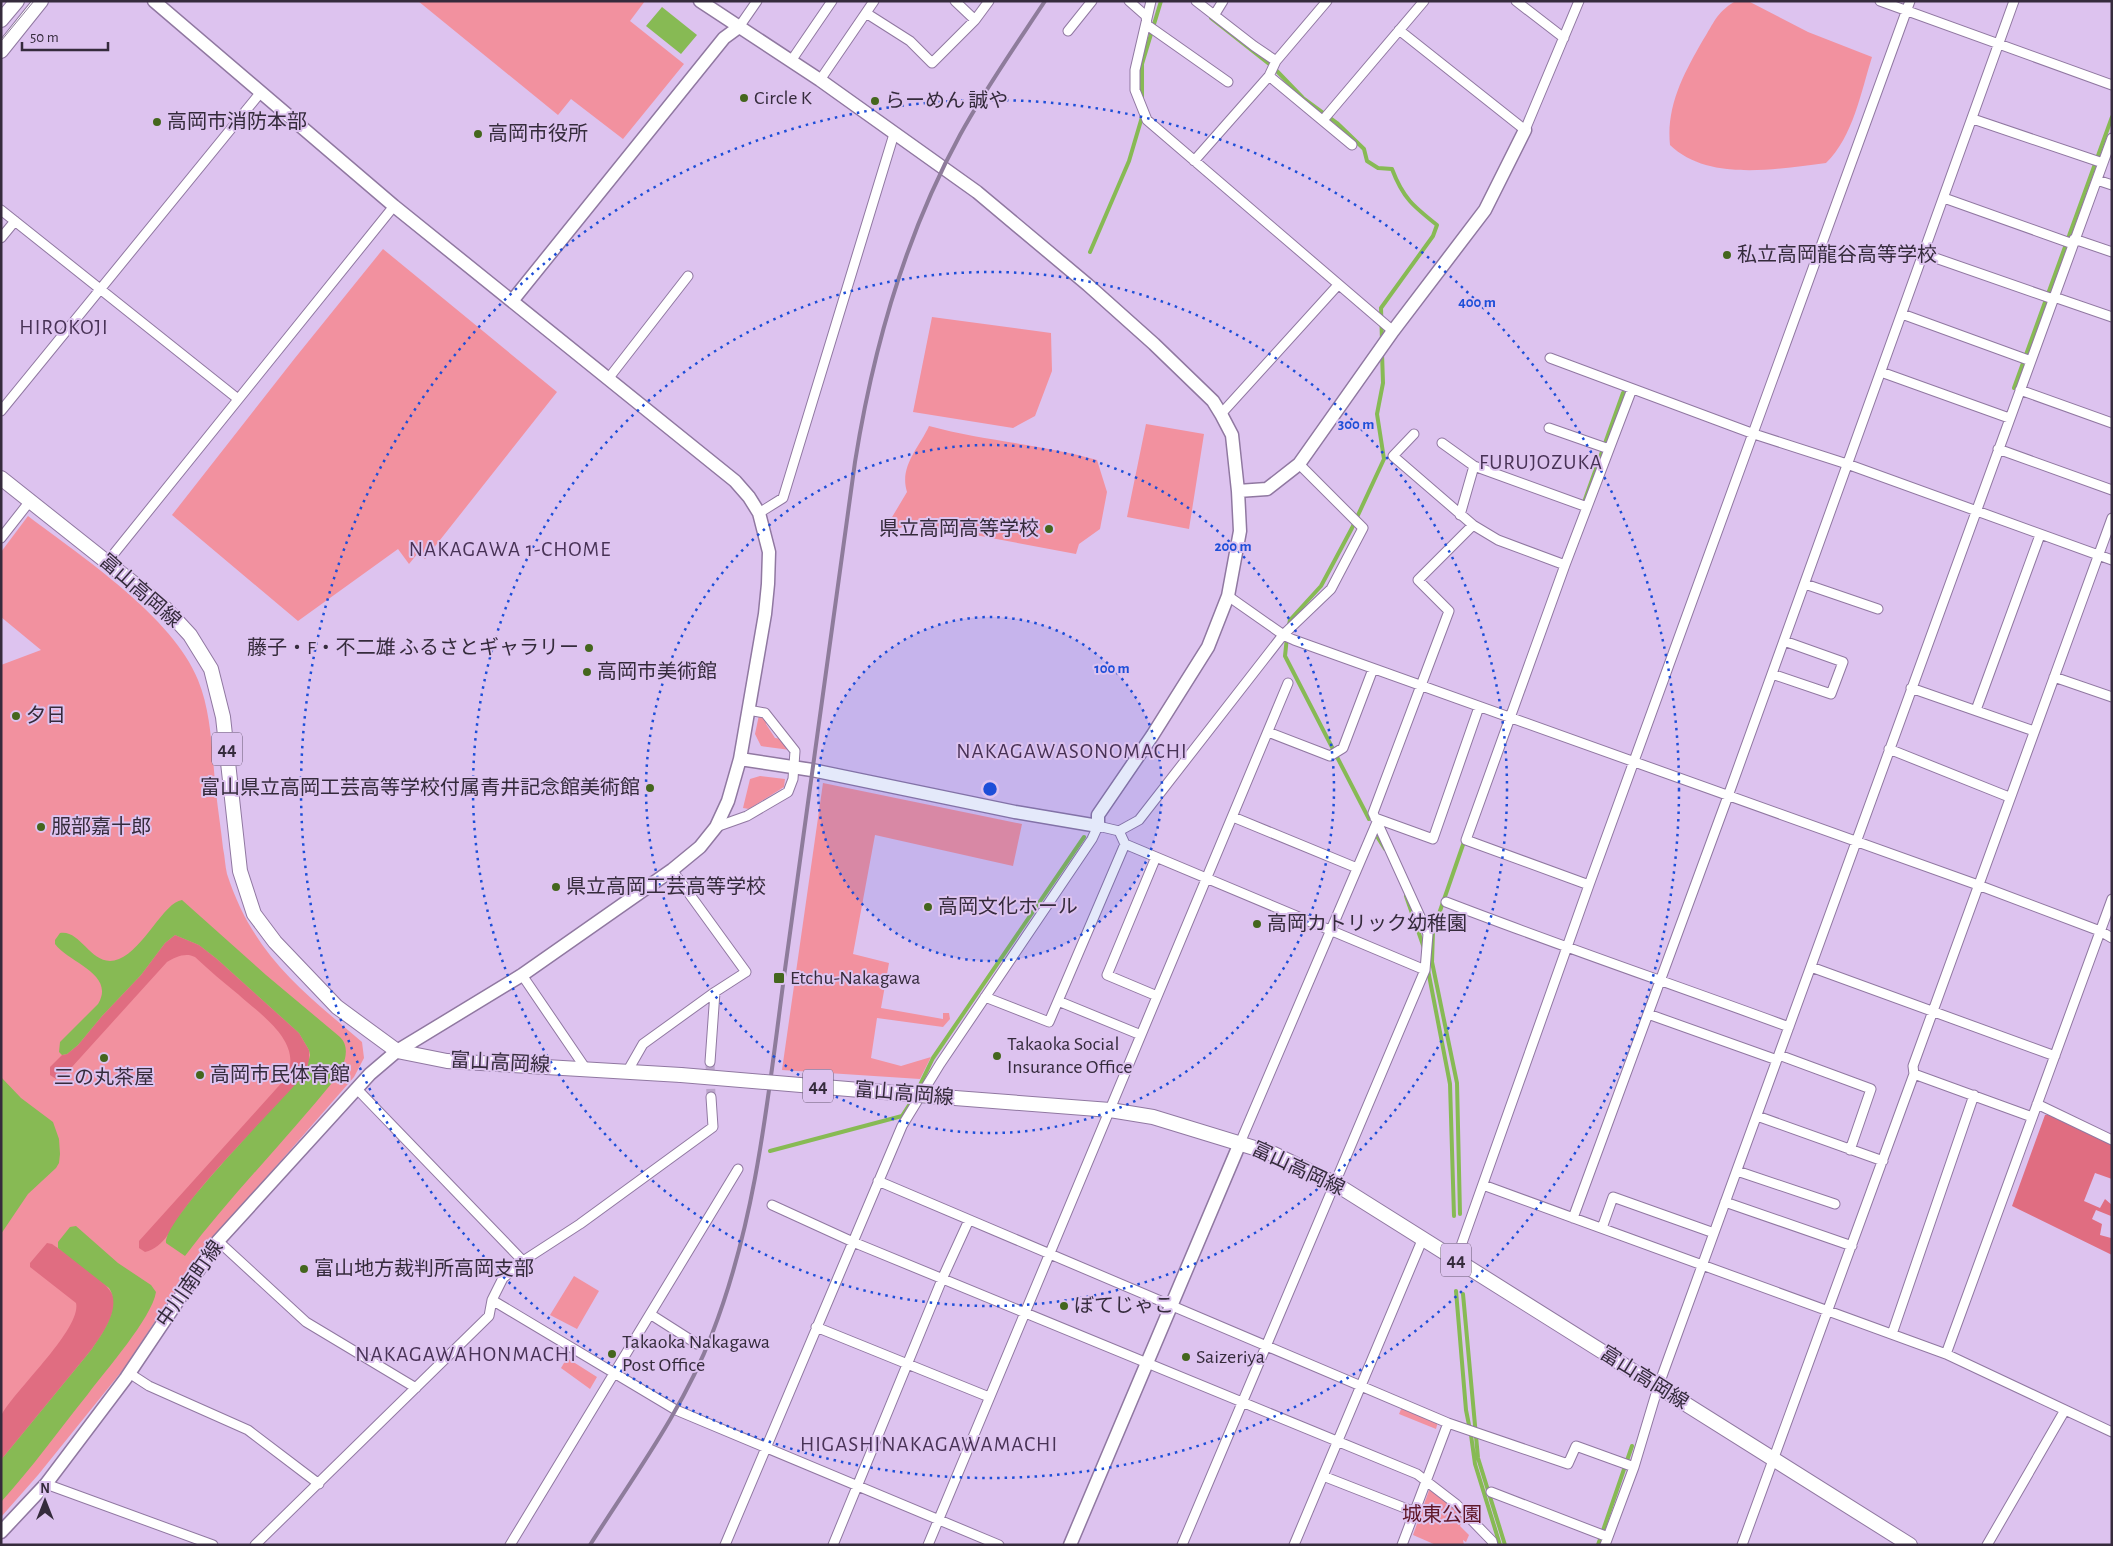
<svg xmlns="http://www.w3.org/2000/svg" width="2113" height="1546" viewBox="0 0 2113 1546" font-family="'Alegreya Sans','Noto Sans JP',sans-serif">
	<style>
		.green { fill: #f2919f }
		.forest { fill: #e06d81 }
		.water { fill: #87ba54 }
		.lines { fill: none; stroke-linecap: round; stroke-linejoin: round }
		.stream { stroke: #87ba54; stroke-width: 4 }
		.street-tunnel { stroke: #bba5cb; stroke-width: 9; stroke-dasharray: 9 4.5; stroke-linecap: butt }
		.street-casing { stroke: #9078a1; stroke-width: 11 }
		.secondary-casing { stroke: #9078a1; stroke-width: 15 }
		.primary-casing { stroke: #9078a1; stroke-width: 16 }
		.street { stroke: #fff; stroke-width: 9 }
		.secondary { stroke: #fff; stroke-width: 12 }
		.primary { stroke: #fff; stroke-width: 14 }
		.tram { stroke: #8e7c9b; stroke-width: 1 }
		.rail { stroke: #8e7c9b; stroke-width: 4 }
		.primary-bridge-casing { stroke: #9078a1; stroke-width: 16; stroke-linecap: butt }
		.primary-bridge { stroke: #fff; stroke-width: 14 }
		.ring { fill: none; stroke: #1d4ed8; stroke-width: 2.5; stroke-dasharray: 2.5 5 }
		.poi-dot { fill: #44661d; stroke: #ddc3ef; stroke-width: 2 }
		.labels { text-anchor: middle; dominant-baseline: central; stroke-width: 4; stroke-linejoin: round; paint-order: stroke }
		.shield { fill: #ddc3ef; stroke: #675972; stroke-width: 1 }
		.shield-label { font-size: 19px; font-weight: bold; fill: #352b3c }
		.poi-label { font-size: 20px; fill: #352b3c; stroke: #ddc3ef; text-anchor: start }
		.street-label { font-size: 20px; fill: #352b3c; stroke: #ddc3ef }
		.park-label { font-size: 20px; fill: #5f1728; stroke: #ddc3ef }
		.neighbourhood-label { font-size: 21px; letter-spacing: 1px; fill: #483256; stroke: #ddc3ef }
		.centre { fill: #1d4ed8; stroke: #ddc3ef; stroke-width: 2.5 }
		.ring-label { font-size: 15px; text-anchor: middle; font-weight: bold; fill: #1d4ed8; stroke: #ddc3ef; stroke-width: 4; stroke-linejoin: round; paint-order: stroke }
	</style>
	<rect width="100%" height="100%" fill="#ddc3ef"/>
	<path class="green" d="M418 1H645L630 21 684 64 623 139 571 99 558 115Z
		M1734 2H1750L1808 32 1872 57C1861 92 1853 137 1826 163 1778 169 1708 182 1670 145 1666 106 1684 73 1703 40 1714 23 1716 13 1734 2Z
		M383 249 557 392 425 559 418 553 409 564 398 549 298 621 172 515 295 358Z
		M932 317 1051 333 1052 371 1035 416 1013 428 913 412Z
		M1146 424 1204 434 1189 529 1127 517Z
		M929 426C984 441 1041 444 1097 460L1107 492 1100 529 1079 544 1076 554 911 523 880 537 879 535 882 534 907 492C899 466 919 448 929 426Z
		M28 516C82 557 173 617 198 680 212 714 212 756 216 792 218 811 221 829 223 848 225 857 225 866 227 874 253 954 301 990 362 1042L364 1058 354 1077 219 1232 176 1289 126 1366 38 1475 1 1517V665L41 650 1 617V552Z
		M759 715 766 718V724L775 738 782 739 790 750 761 746 755 734Z
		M760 776 785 779 784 787 749 809 743 808 750 779Z
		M823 783 1022 824 1013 866 875 835 853 954 889 963 881 1008 943 1019V1013H949L950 1019 943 1027 877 1018 871 1058 901 1066 931 1057 920 1079 782 1070Z
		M574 1276 599 1291 577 1329 550 1315Z
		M567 1358 597 1377 590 1389 561 1368Z
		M1405 1400 1440 1414 1436 1429 1399 1414Z
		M1432 1482 1467 1507 1460 1526 1469 1535 1466 1542 1463 1540 1464 1545H1436L1413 1535Z"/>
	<path class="forest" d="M175 935 199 945 217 959 299 1033 309 1050V1062L303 1076 291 1090C255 1130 215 1167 183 1211 172 1227 165 1247 145 1252L139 1248V1241L285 1079C306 1044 261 1015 239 995 224 983 209 970 195 957 186 952 175 957 167 962L62 1078 56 1079 50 1075V1067L62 1055 67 1054 78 1045 102 1016 141 975 165 943Z
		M2053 1114 2112 1143V1179L2095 1173 2084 1201 2100 1208 2105 1199 2112 1205 2111 1216 2096 1210 2092 1219 2102 1224 2100 1235 2111 1238 2112 1237V1255L2012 1206 2045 1115Z
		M47 1243 52 1244C65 1253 113 1283 114 1300 115 1317 101 1336 92 1349L1 1460C1 1450 0 1421 2 1414 16 1389 82 1328 76 1303L30 1267V1263Z"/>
	<path class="water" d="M662 7 697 35 681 54 646 26Z
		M182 900 266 975 340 1037C352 1049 343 1067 336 1078 287 1139 232 1194 185 1256L166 1243C164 1218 281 1102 303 1076L307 1069 310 1055 309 1050 299 1033 217 959 199 945 175 935 165 943 141 975 102 1016 78 1045 67 1054 62 1055 59 1052 60 1042 98 1004C116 974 69 963 55 944V940L60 933C82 929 92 970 119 959 144 949 164 902 182 900Z
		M1 1077 21 1098 53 1122 59 1139 60 1154 59 1163 56 1168 28 1194 1 1234Z
		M76 1226 118 1263 151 1285 156 1292C152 1318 105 1371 88 1394 59 1430 32 1468 1 1502V1460L92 1349C103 1333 122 1307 109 1288L58 1248V1242L70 1227Z"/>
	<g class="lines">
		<path class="stream" d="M1211 18 1273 67 1303 98 1337 123 1364 149 1367 161 1378 168 1392 169C1403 198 1413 206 1437 225L1433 236 1381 308 1382 341
			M1142 100V64L1161 1
			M1090 252 1129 161 1142 117
			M2014 388 2112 117
			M1583 505 1623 393
			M1289 625 1290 620 1321 586 1352 528 1384 459 1377 414 1383 383 1382 353
			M1287 637 1285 656 1369 819
			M1378 838 1385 849
			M1406 896 1424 948
			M1428 970 1450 1084 1454 1216
			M916 1093 933 1058 1084 837
			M770 1151 902 1116 913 1099
			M1460 1214 1457 1083 1432 962 1433 931 1465 839
			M1456 1291 1466 1410 1471 1435 1475 1464 1500 1545
			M1463 1294 1478 1458 1505 1545
			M1598 1545 1632 1446"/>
		<path class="street-tunnel" d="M710 1062 711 1097"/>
		<defs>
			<path id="street" d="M955 1 975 20
				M1129 1 1146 16 1147 25 1228 82
				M1151 1 1135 70V90L1147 120 1393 331
				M1196 1 1254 46 1276 61
				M1516 1 1564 38
				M1880 1 2112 85
				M866 13 910 41 932 63 975 20 989 1
				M1215 14 1223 1
				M739 27 757 1
				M1399 30 1525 130 1579 1
				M1068 31 1092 1
				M791 61 832 1
				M1269 76 1352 145
				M820 80 874 1
				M1973 119 2103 163
				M1323 120 1424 1
				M1194 161 1269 76 1276 61 1327 1
				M2097 180 2112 185
				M1944 198 2073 244
				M1 210 238 399
				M1 238 15 221
				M2074 239 2112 252
				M1924 254 2053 299
				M2054 297 2112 317
				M1902 314 2031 361
				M1550 358 1754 434 1847 464 2112 560
				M1881 372 2009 418
				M608 379 688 276
				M2020 390 2112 423
				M1 411 261 92
				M1221 414 1338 285
				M1549 428 1609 449
				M1414 434 1393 456 1473 525 1498 540 1565 565
				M1442 443 1474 466 1587 507
				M1998 449 2112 490
				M759 513 783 498 894 134
				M1460 515 1474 466
				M1 538 30 501
				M108 561 394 206
				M1805 584 1878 609
				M1228 596 1285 636 1294 640 1978 885 2100 931 2112 938
				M1772 674 1831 694 1843 662 1784 641
				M2054 677 2112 697
				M1911 688 2034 731
				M1976 710 2040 535
				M1268 732 1330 756 1343 748 1373 669
				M1889 749 2009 797
				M1233 817 1357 868
				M1375 818 1433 839 1479 707
				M716 827 747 816 788 792 793 779 795 751 765 713 748 710
				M1119 831 1125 844 1425 970
				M1156 857 1107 975 1157 996
				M672 870 746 972 715 992 710 1062
				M1589 885 1466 840 1565 565 1632 389
				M1446 902C1560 946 1675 985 1789 1027
				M1811 967 2055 1056
				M522 975 586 1069
				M985 997 1049 1022 1125 844
				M1058 1001 1141 1035
				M1648 1014 1777 1060
				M1779 1055 1871 1089 1850 1150
				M627 1072 643 1044 715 992
				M1914 1074 1913 1066 2112 518
				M357 1089 523 1261
				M2037 1104 2112 1140
				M1757 1116 1883 1161
				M1240 1143 1377 822
				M1737 1171 1835 1204
				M878 1181 1448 1423 1568 1464 1576 1446 1634 1467
				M1483 1185 1946 1354 2112 1432
				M1725 1202 1852 1246
				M772 1205 853 1242 1417 1474 1456 1504 1492 1541 1493 1545
				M1573 1218 1728 796 2014 1
				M1602 1228 1613 1197 1714 1233
				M218 1241 306 1322 416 1388
				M1456 1260 1589 885 1910 1
				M492 1300 676 1410 999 1545
				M650 1314 697 1344
				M816 1327 989 1397
				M1892 1334 1974 1095
				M1946 1354 2112 899
				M129 1373 149 1386 248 1430 319 1484
				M1323 1476 1415 1512
				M46 1484 213 1545
				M1491 1492 1608 1537
				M255 1545 489 1316 492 1300 503 1278 523 1261 580 1224 713 1127 711 1097
				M510 1545 738 1169
				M725 1545 902 1126 940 1064 1092 839 1098 826 1119 831 1139 820 1283 635 1331 589 1363 528 1299 464
				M833 1545 943 1277 969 1220
				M928 1545 1288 683
				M1182 1545 1425 970 1428 934 1373 813 1449 611 1418 580 1473 525
				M1294 1545 1423 1238
				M1402 1545 1448 1423
				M1605 1545 1634 1467 1658 1387 2112 138
				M1742 1545 1914 1074 2032 1117
				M1987 1545 2065 1410"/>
			<path id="secondary" d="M700 1 820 80 977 192 1088 285 1154 344 1213 401 1221 414 1232 435 1238 491 1240 531 1228 596 1208 647 1152 736 1098 815V826L1015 812 812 770 740 759
				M512 301 724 38 739 27
				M1238 491 1267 489 1299 464 1393 331 1485 210 1525 130
				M1 1532 46 1484 126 1378 218 1241 370 1074 397 1051 522 975 672 870 700 847 716 827 728 801 740 759 765 614 768 584 769 552 759 513 749 497 735 481 394 206 154 1
				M1070 1545 1240 1143"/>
			<path id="primary" d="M1 20 17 1
				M1 51 41 1
				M1 478 166 609 190 635 211 669 223 717 240 871 254 914 275 942 337 1007 397 1051 447 1061 681 1075
				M955 1098 1110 1110 1153 1117 1274 1154 1334 1183 1910 1545"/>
		</defs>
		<use href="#street" class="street-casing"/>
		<use href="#secondary" class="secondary-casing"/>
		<use href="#primary" class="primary-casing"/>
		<use href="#street" class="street"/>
		<use href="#secondary" class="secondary"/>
		<use href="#primary" class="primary"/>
		<path class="tram" d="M1 41 34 1"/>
		<path class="rail" d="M590 1545C633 1477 683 1410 712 1334 758 1216 769 1087 786 962 809 795 831 628 855 462 873 349 905 236 960 135 985 89 1016 45 1045 1"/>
		<defs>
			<path id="primary-bridge" d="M681 1075 955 1098"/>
		</defs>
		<use href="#primary-bridge" class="primary-bridge-casing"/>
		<use href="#primary-bridge" class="primary-bridge"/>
	</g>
	<circle cx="990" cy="789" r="172" fill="#1d4ed8" fill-opacity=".12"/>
	<g class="ring">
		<circle cx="990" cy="789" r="172"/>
		<circle cx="990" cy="789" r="344"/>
		<circle cx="990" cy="789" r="517"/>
		<circle cx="990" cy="789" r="689"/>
	</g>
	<g class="poi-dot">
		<circle cx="744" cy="98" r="5"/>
		<circle cx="875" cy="101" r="5"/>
		<circle cx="157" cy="122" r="5"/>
		<circle cx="478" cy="134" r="5"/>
		<circle cx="1727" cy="255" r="5"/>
		<circle cx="1049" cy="529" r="5"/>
		<circle cx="589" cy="648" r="5"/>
		<circle cx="587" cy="672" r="5"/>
		<circle cx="16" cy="716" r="5"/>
		<circle cx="650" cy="788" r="5"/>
		<circle cx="41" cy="827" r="5"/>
		<circle cx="556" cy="887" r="5"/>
		<circle cx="928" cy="907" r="5"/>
		<circle cx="1257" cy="924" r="5"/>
		<rect x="773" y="972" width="12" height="12" rx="2.5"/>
		<circle cx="997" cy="1056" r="5"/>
		<circle cx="104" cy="1058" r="5"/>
		<circle cx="200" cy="1075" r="5"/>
		<circle cx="304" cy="1269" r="5"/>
		<circle cx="1064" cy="1306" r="5"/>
		<circle cx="612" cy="1354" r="5"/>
		<circle cx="1186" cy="1357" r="5"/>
	</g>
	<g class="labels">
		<g class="shield">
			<rect x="212" y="732.5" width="30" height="33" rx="4"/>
			<rect x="803" y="1069.5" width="30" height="33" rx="4"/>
			<rect x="1441" y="1243.5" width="30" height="33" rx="4"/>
		</g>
		<g class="shield-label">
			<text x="227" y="749">44</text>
			<text x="818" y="1086">44</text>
			<text x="1456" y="1260">44</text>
		</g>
		<g class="poi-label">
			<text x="754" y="98">Circle K</text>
			<text x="885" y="101">らーめん 誠や</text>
			<text x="167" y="122">高岡市消防本部</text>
			<text x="488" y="134">高岡市役所</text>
			<text x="1737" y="255">私立高岡龍谷高等学校</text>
			<text x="1039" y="529" text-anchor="end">県立高岡高等学校</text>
			<text x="579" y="648" text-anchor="end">藤子・F・不二雄 ふるさとギャラリー</text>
			<text x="597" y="672">高岡市美術館</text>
			<text x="26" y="716">夕日</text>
			<text x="640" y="788" text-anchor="end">富山県立高岡工芸高等学校付属青井記念館美術館</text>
			<text x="51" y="827">服部嘉十郎</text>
			<text x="566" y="887">県立高岡工芸高等学校</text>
			<text x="938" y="907">高岡文化ホール</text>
			<text x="1267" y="924">高岡カトリック幼稚園</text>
			<text x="790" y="978">Etchu-Nakagawa</text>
			<text x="1007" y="1044">Takaoka Social<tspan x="1007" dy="23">Insurance Office</tspan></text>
			<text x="210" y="1075">高岡市民体育館</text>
			<text x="104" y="1078" text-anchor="middle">三の丸茶屋</text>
			<text x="314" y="1269">富山地方裁判所高岡支部</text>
			<text x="1074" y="1306">ぼてじゃこ</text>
			<text x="622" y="1342">Takaoka Nakagawa<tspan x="622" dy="23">Post Office</tspan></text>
			<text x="1196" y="1357">Saizeriya</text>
		</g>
		<g class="street-label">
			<text transform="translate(140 591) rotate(41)">富山高岡線</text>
			<text transform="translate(500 1063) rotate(3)">富山高岡線</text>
			<text transform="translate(904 1094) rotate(5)">富山高岡線</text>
			<text transform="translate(1298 1169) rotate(25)">富山高岡線</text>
			<text transform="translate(190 1284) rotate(-55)">中川南町線</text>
			<text transform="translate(1644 1378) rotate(32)">富山高岡線</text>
		</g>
		<g class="park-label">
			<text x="1442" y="1515">城東公園</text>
		</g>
		<g class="neighbourhood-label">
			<text x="64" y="327">HIROKOJI</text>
			<text x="1541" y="462">FURUJOZUKA</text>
			<text x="510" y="549">NAKAGAWA 1-CHOME</text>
			<text x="1072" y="751">NAKAGAWASONOMACHI</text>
			<text x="466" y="1354">NAKAGAWAHONMACHI</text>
			<text x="929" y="1444">HIGASHINAKAGAWAMACHI</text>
		</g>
	</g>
	<circle cx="990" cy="789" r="8" class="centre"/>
	<g class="ring-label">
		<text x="1477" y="307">400 m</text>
		<text x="1356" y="429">300 m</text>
		<text x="1233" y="551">200 m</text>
		<text x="1112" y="673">100 m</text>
	</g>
	<rect width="2113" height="1546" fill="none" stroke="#352b3c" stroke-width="5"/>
	<g transform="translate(45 1501)" stroke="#ddc3ef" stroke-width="4" paint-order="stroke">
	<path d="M0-4L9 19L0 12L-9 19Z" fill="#352b3c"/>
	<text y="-8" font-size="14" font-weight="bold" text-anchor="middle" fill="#352b3c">N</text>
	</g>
	<path d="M22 42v8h86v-8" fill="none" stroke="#352b3c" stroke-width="2.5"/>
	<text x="30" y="42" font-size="15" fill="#352b3c" stroke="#ddc3ef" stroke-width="4" paint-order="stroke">50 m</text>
</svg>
